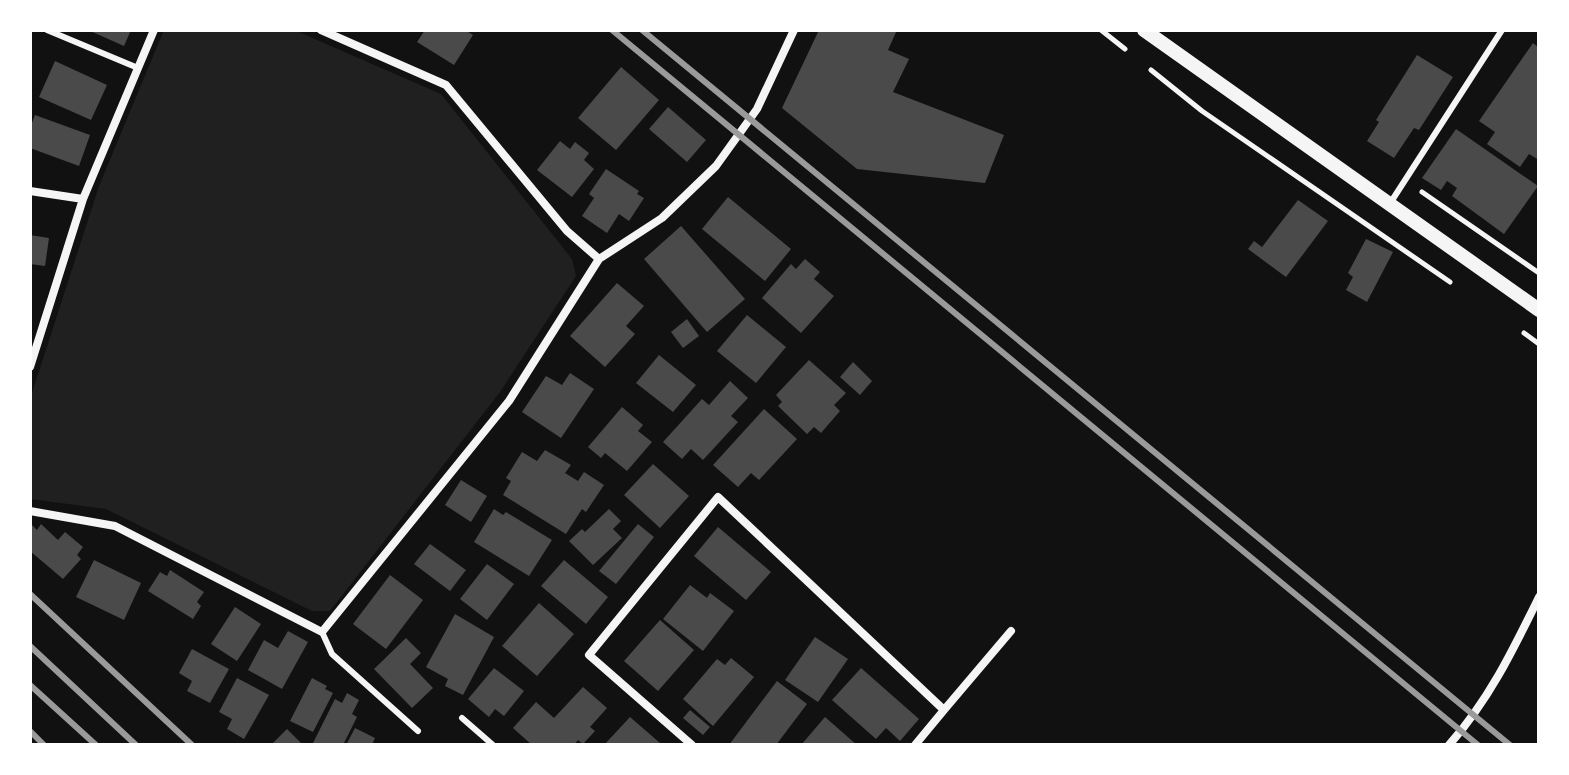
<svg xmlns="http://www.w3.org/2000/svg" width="1569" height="775" viewBox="0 0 1569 775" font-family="'Asap Condensed',sans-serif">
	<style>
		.green { fill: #202020 }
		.building { fill: #4a4a4a }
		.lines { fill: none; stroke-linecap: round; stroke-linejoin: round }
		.path { stroke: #f5f5f5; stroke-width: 5 }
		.service { stroke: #f5f5f5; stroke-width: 6 }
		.minor { stroke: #f5f5f5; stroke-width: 8 }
		.tertiary { stroke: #f5f5f5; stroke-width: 14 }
		.rail { stroke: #9a9a9a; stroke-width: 6 }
	</style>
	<rect width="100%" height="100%" fill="#111"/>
	<path class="green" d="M164 30H294L441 94 572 259 576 276 500 392 330 611H312L106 509 30 499V399L99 186Z"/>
	<path class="building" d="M88 30H131L124 46Z
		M425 30H465L473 35 454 65 417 42Z
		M819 30H897L888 50 909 59 893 92 1004 135 985 183 857 169 782 108Z
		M1533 43 1539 48V160L1529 154 1520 167 1487 144 1495 132 1479 121Z
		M1417 55 1453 77 1419 130 1414 128 1394 158 1367 141 1379 122 1376 120Z
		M55 61 107 85 91 120 39 97Z
		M621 67 659 100 616 150 578 118Z
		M668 107 706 140 687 162 649 129Z
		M35 115 90 135 79 166 30 148V128Z
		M1456 129 1538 186 1504 234 1452 196 1457 188 1447 181 1441 190 1422 178Z
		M560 141 570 149 575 142 589 153 584 160 594 169 572 197 537 170Z
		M606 169 639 191 637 194 644 198 629 221 619 214 607 233 582 216 594 198 589 194Z
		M728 197 791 249 765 281 702 229Z
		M1298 200 1328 221 1286 277 1248 249 1254 241 1262 247Z
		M681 226 745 299 707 332 644 259Z
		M30 235 49 238 45 266 30 264Z
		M1366 239 1393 252 1367 302 1346 290 1353 277 1348 273Z
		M805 259 820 272 814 279 834 296 801 333 762 298 791 264 796 269Z
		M617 283 644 306 626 326 635 334 605 367 570 336Z
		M747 315 786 347 756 383 717 351Z
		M687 319 699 336 683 348 671 332Z
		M659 355 696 385 673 412 636 383Z
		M809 360 846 393 834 405 840 411 821 433 814 427 807 434 778 406 782 402 776 395Z
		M853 362 872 381 860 395 840 377Z
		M570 373 594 389 561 438 522 412 546 376 562 385Z
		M730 381 748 398 731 416 738 422 703 460 691 449 682 459 663 442 702 399 709 405Z
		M622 407 643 425 638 431 652 442 627 471 605 453 601 458 588 447Z
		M764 409 797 439 759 480 751 473 738 487 713 465Z
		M545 450 571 465 565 473 578 481 584 472 604 485 586 512 582 509 566 534 503 495 511 481 506 478 522 452 537 461Z
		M653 464 689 496 660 528 624 495Z
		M461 480 487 496 471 522 445 505Z
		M494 509 503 515 506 512 552 540 529 576 474 542Z
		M609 509 621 521 613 529 622 538 593 565 569 541 582 529 585 532Z
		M30 523 37 530 41 524 58 540 65 532 83 547 77 555 81 559 63 579 30 551Z
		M638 524 654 537 616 584 599 571Z
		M718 527 771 572 746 600 694 556Z
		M430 544 466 570 450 591 414 564Z
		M94 560 141 583 124 620 76 597Z
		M564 560 608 597 586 624 541 586Z
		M487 564 514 584 487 620 460 599Z
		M170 570 204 592 197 602 201 606 193 619 148 591 160 572 167 576Z
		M390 575 423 600 386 649 353 624Z
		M690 585 707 598 710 593 734 611 703 651 663 619Z
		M539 603 574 634 537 676 502 646Z
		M235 607 261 624 237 661 211 644Z
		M455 614 494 637 463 695 445 686 448 679 426 667Z
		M660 620 694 650 658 691 624 661Z
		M288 631 308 642 282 689 248 670 264 640 278 648Z
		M815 637 848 659 818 702 785 680Z
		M406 638 421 653 410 664 433 688 412 708 374 669Z
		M192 649 229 669 210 703 187 691 192 681 179 673Z
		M731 658 754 677 713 726 683 699 717 659 725 665Z
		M494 668 524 691 504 716 495 709 489 717 468 699Z
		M861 668 919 719 900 741 886 728 876 739 832 700Z
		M237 678 269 695 244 739 227 729 232 719 219 712Z
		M312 678 327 686 325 689 333 693 313 732 290 721Z
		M777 681 807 704 776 745H729Z
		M583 687 607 708 590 727 595 731 583 744 578 740 574 745H532L513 728 536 702 554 718Z
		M347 693 359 700 352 714 357 717 343 745H312L335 699 342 703Z
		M690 710 710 727 703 735 683 718Z
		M630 717 660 743 659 745H604Z
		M825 717 857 745H801Z
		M355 728 375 738 372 745H346Z
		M287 729 303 745H271Z"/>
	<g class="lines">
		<path class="path" d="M1101 30 1125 49
			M1151 70 1202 111 1450 282
			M1422 192 1539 273
			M1524 333 1539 344"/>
		<path class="service" d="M47 30 138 68
			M1389 205 1502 30
			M322 632 332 654 418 731
			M462 718 493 745"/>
		<path class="minor" d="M321 30 446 85 567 231 599 259
			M30 191 83 199
			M30 367 83 199 154 30
			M30 511 115 526 322 632 509 401 599 259 662 218 716 166 757 109 794 30
			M944 710 1011 631
			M692 745 589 655 718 497 944 710 915 745
			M1449 745C1489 700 1513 650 1539 597"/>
		<path class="tertiary" d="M1144 30 1539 310"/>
		<path class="rail" d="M612 30 1478 745
			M642 30 1510 745
			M30 594 192 745
			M30 646 136 745
			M30 685 96 745
			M30 731 44 745"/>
	</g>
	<rect width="1569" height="775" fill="none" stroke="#ffffff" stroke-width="64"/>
</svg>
